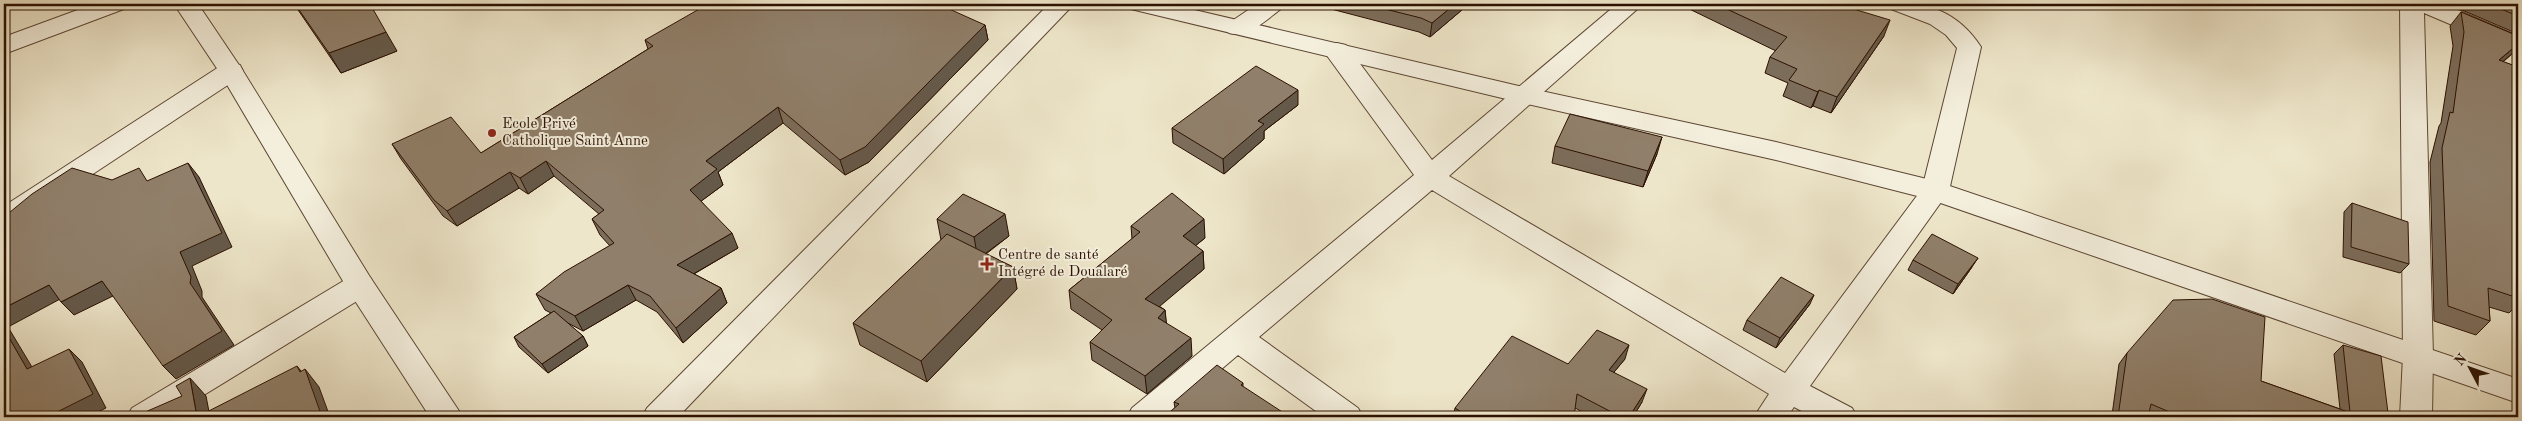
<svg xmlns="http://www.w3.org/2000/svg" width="2522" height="421" viewBox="0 0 2522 421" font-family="'Old Standard TT',serif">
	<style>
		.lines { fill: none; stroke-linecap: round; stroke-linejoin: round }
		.minor-casing { stroke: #5c4633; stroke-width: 2 }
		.tertiary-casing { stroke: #5c4633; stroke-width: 2 }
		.minor { fill: #f4efdd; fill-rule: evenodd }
		.tertiary { fill: #f4efdd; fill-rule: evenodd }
		.wall { fill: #7c6d5b; stroke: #2b1001 }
		.shaded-wall { fill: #65594a; stroke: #2b1001 }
		.building { fill: #907f6a; stroke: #2b1001 }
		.poi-dot { fill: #8f2418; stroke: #f4efdd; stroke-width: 2 }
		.labels { text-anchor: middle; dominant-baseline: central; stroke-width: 4; stroke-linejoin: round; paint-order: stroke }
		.poi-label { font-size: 15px; fill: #2b1001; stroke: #f4efdd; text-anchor: start }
	</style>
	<rect width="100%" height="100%" fill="#eee6ca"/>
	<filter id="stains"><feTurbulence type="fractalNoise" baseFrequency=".004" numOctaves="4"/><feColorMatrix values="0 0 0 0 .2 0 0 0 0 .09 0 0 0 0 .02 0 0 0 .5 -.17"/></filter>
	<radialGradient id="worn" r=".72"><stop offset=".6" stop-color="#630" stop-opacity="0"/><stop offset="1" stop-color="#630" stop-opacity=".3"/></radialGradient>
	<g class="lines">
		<defs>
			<path id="minor" d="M94 4H128L124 9 4 54V37Z
				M1049 4H1074L678 417H642L647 408Z
				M1257 4H1285L1281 9C1266 20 1248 38 1229 33L1225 28 1229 23Z
				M1617 4H1643L1449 176 1785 373 1922 189 1957 48 1946 35 1930 24 1891 9 1887 4C1928 1 1958 12 1981 47L1949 191 1810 386 1852 408 1857 417H1813L1794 407 1787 417H1754L1769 394 1432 190 1259 337 1358 408 1363 417H1324L1238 355 1165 417H1127L1132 408 1414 175 1328 57 1325 51 1328 45 1337 43 1346 45 1432 160Z
				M2400 4H2444L2518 36V53L2424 13 2433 356 2432 417H2400L2403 356Z
				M231 63 240 65 243 71 240 77 14 226 4 229V206L222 65Z
				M360 274 370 277 374 285 370 293 168 417H127L132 408 350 277Z"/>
			<path id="tertiary" d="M174 4H198L243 71 370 277 463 417H430L350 293 220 73Z
				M1127 4H1169L1523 87 1776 142 1935 181 2518 379V403L1929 199 1776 160 1523 103 1139 11 1131 9Z"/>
		</defs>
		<use href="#minor" class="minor-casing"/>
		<use href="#tertiary" class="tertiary-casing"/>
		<use href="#minor" class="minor"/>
		<use href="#tertiary" class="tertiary"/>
	</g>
	<path class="wall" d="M294 4 397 51 341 73Z
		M1312 4H1469L1430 37 1419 32Z
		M1679 4H1837L1884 36 1831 113 1813 106 1811 108 1783 96 1788 83 1765 73 1770 57 1776 51Z
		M2448 4H2518V34Z
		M2461 12 2518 36V46L2513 53 2503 62 2518 67V304L2509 313 2489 307 2490 321 2476 335 2434 321 2430 162 2439 126 2441 123 2453 46 2450 26Z
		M985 25 988 40 869 162 845 175 783 123 718 172 723 185 701 201 738 248 694 274 721 288 727 303 683 343 657 312 636 300 583 331 566 322 583 336 588 346 548 373 519 347 514 337 551 313 545 310 536 294 610 246 600 235 592 219 599 214 554 176 528 194 519 188 457 226 443 216 401 159 392 144 481 153 648 49 645 40Z
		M1298 105 1264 131V139L1224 174 1173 143 1172 128Z
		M1555 146 1657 154 1643 187 1552 163Z
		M2352 203 2409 264 2400 273 2343 257 2344 212Z
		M937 219 1009 236 986 254 1013 267 1017 289 927 382 860 345 853 323 941 240Z
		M1131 226 1205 238 1195 246 1203 251 1204 269 1159 306 1165 310 1166 323 1192 356 1147 394 1092 360 1090 342 1102 330 1071 309 1069 290 1132 239Z
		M1913 260 1972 267 1953 294 1908 270Z
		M1810 304 1776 348 1743 330 1747 320Z
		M2343 345 2388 413 2394 417H2104L2107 413 2112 415 2119 364 2127 353 2261 381 2340 409 2334 354Z
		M1625 359 1614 372 1642 402 1633 417H1592L1575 408 1574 417H1453L1455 408 1568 364Z
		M1243 383V386L1175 408 1174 402Z"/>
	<path class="shaded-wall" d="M1455 4H1469L1430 37 1432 23Z
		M1890 20 1884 36 1831 113 1837 97Z
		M985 25 988 40 869 162 845 175 840 160Z
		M386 32 397 51 341 73 329 53Z
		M2518 44V46L2513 53 2487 75 2499 60Z
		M1298 90V105L1264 131V139L1224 174 1223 159 1258 121Z
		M1819 90 1813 106 1811 108 1818 92Z
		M778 107 783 123 718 172 723 185 696 205 690 190 706 161Z
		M1662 137 1657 154 1643 187 1648 171Z
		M546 161 554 176 528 194 520 178Z
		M188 163 199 177 232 247 192 266 202 291V297L234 345 176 379 163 366 190 283 180 252Z
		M510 172 519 188 457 226 447 211Z
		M1005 214 1009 236 978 259 974 237Z
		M1204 219 1205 238 1184 255 1183 236Z
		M732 233 738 248 683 280 677 265Z
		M1203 251 1204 269 1147 317 1145 299Z
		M1978 258 1972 267 1953 294 1958 284Z
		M1013 267 1017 289 927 382 921 361Z
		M102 281 115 295 74 315 61 302Z
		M49 285 62 298 8 327 41 382 27 369 4 329V308Z
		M628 285 636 300 583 331 575 316Z
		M721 288 727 303 683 343 676 328Z
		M1814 295 1810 304 1776 348 1780 338Z
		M1165 310 1167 328 1158 318Z
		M583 336 588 346 548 373 542 364Z
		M1191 338 1192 356 1147 394 1145 376Z
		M1629 345 1625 359 1605 383 1609 370Z
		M69 349 82 362 106 408 88 417H47Z
		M297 366 309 381 305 369 319 387 330 417H322Z
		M190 378 206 396 210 417H197Z
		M1647 389 1642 402 1633 417H1629Z"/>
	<path class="building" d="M295 4H370L386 32 329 53Z
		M708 4H938L985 25 865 147 840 160 778 107 706 161 717 169 690 190 732 233 677 265 721 288 676 328 650 296 628 285 575 316 536 294 564 272 614 243 592 219 604 210 546 161 520 178 510 172 447 211 434 200 392 144 451 117 481 153 653 46 645 40Z
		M1365 4H1455L1432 23 1421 18Z
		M1716 4H1837L1890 20 1837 97 1819 90 1818 92 1789 80 1797 69 1770 57 1787 37Z
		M2489 4H2518V16Z
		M2461 12 2518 36V44L2499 60 2518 67V298L2488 288 2490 321 2448 306 2442 148 2450 112 2453 113 2464 32Z
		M1256 66 1298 90 1258 121 1264 124 1223 159 1172 128Z
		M1570 114 1662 137 1648 171 1555 146Z
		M188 163 222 233 180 252 191 277 190 283 222 331 163 366 102 281 61 302 49 285 4 308V217L32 194 72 168 112 180 139 168 147 181Z
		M1172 193 1204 219 1183 236 1203 251 1145 299 1165 310 1158 318 1191 338 1145 376 1090 342 1112 320 1069 290 1140 232 1131 226Z
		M963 194 1005 214 974 237 937 219Z
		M2352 203 2408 222 2409 264 2351 247Z
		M947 234 1013 267 921 361 853 323Z
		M1932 234 1978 258 1958 284 1913 260Z
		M1781 277 1814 295 1780 338 1747 320Z
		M2212 299 2265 317 2261 381 2351 413V417H2264L2248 411 2246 417H2181L2151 404 2148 417H2118L2127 353 2173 300Z
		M554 311 583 336 542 364 514 337Z
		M4 329 27 369 69 349 93 394 47 417H4Z
		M1597 330 1629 345 1609 370 1647 389 1629 417H1621L1577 394 1574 417H1573L1564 413 1560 417H1469L1455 408 1512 336 1568 364Z
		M2343 345 2381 356 2388 413 2394 415V417H2351V413L2350 412Z
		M1217 365 1243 383 1241 385 1290 417H1164L1179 404 1174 402Z
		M297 366 300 372 305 369 322 417H136V416L182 396 176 386 190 378 197 417Z
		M2107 413 2117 417H2106Z"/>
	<g class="poi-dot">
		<circle cx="492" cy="133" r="5"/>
		<path d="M984.5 256.5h5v5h5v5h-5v5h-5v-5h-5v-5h5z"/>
	</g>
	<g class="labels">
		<g class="poi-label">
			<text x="502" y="124">Ecole Privé<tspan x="502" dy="17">Catholique Saint Anne</tspan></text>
			<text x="998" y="255">Centre de santé<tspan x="998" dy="17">Intégré de Doualaré</tspan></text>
		</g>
	</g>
	<rect width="2522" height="421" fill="none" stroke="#eee6ca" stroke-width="20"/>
	<rect x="5" y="5" width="2512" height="411" fill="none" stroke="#2b1001" stroke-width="2.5"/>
	<rect x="10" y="10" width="2502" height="401" fill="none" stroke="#2b1001"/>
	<g transform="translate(2470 368) rotate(311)" stroke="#f4efdd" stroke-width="4" paint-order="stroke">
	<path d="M0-4L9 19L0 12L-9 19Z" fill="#2b1001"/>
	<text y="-8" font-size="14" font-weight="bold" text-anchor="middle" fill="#2b1001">N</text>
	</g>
	<rect width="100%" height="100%" filter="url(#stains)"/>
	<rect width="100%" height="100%" fill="url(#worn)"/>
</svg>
